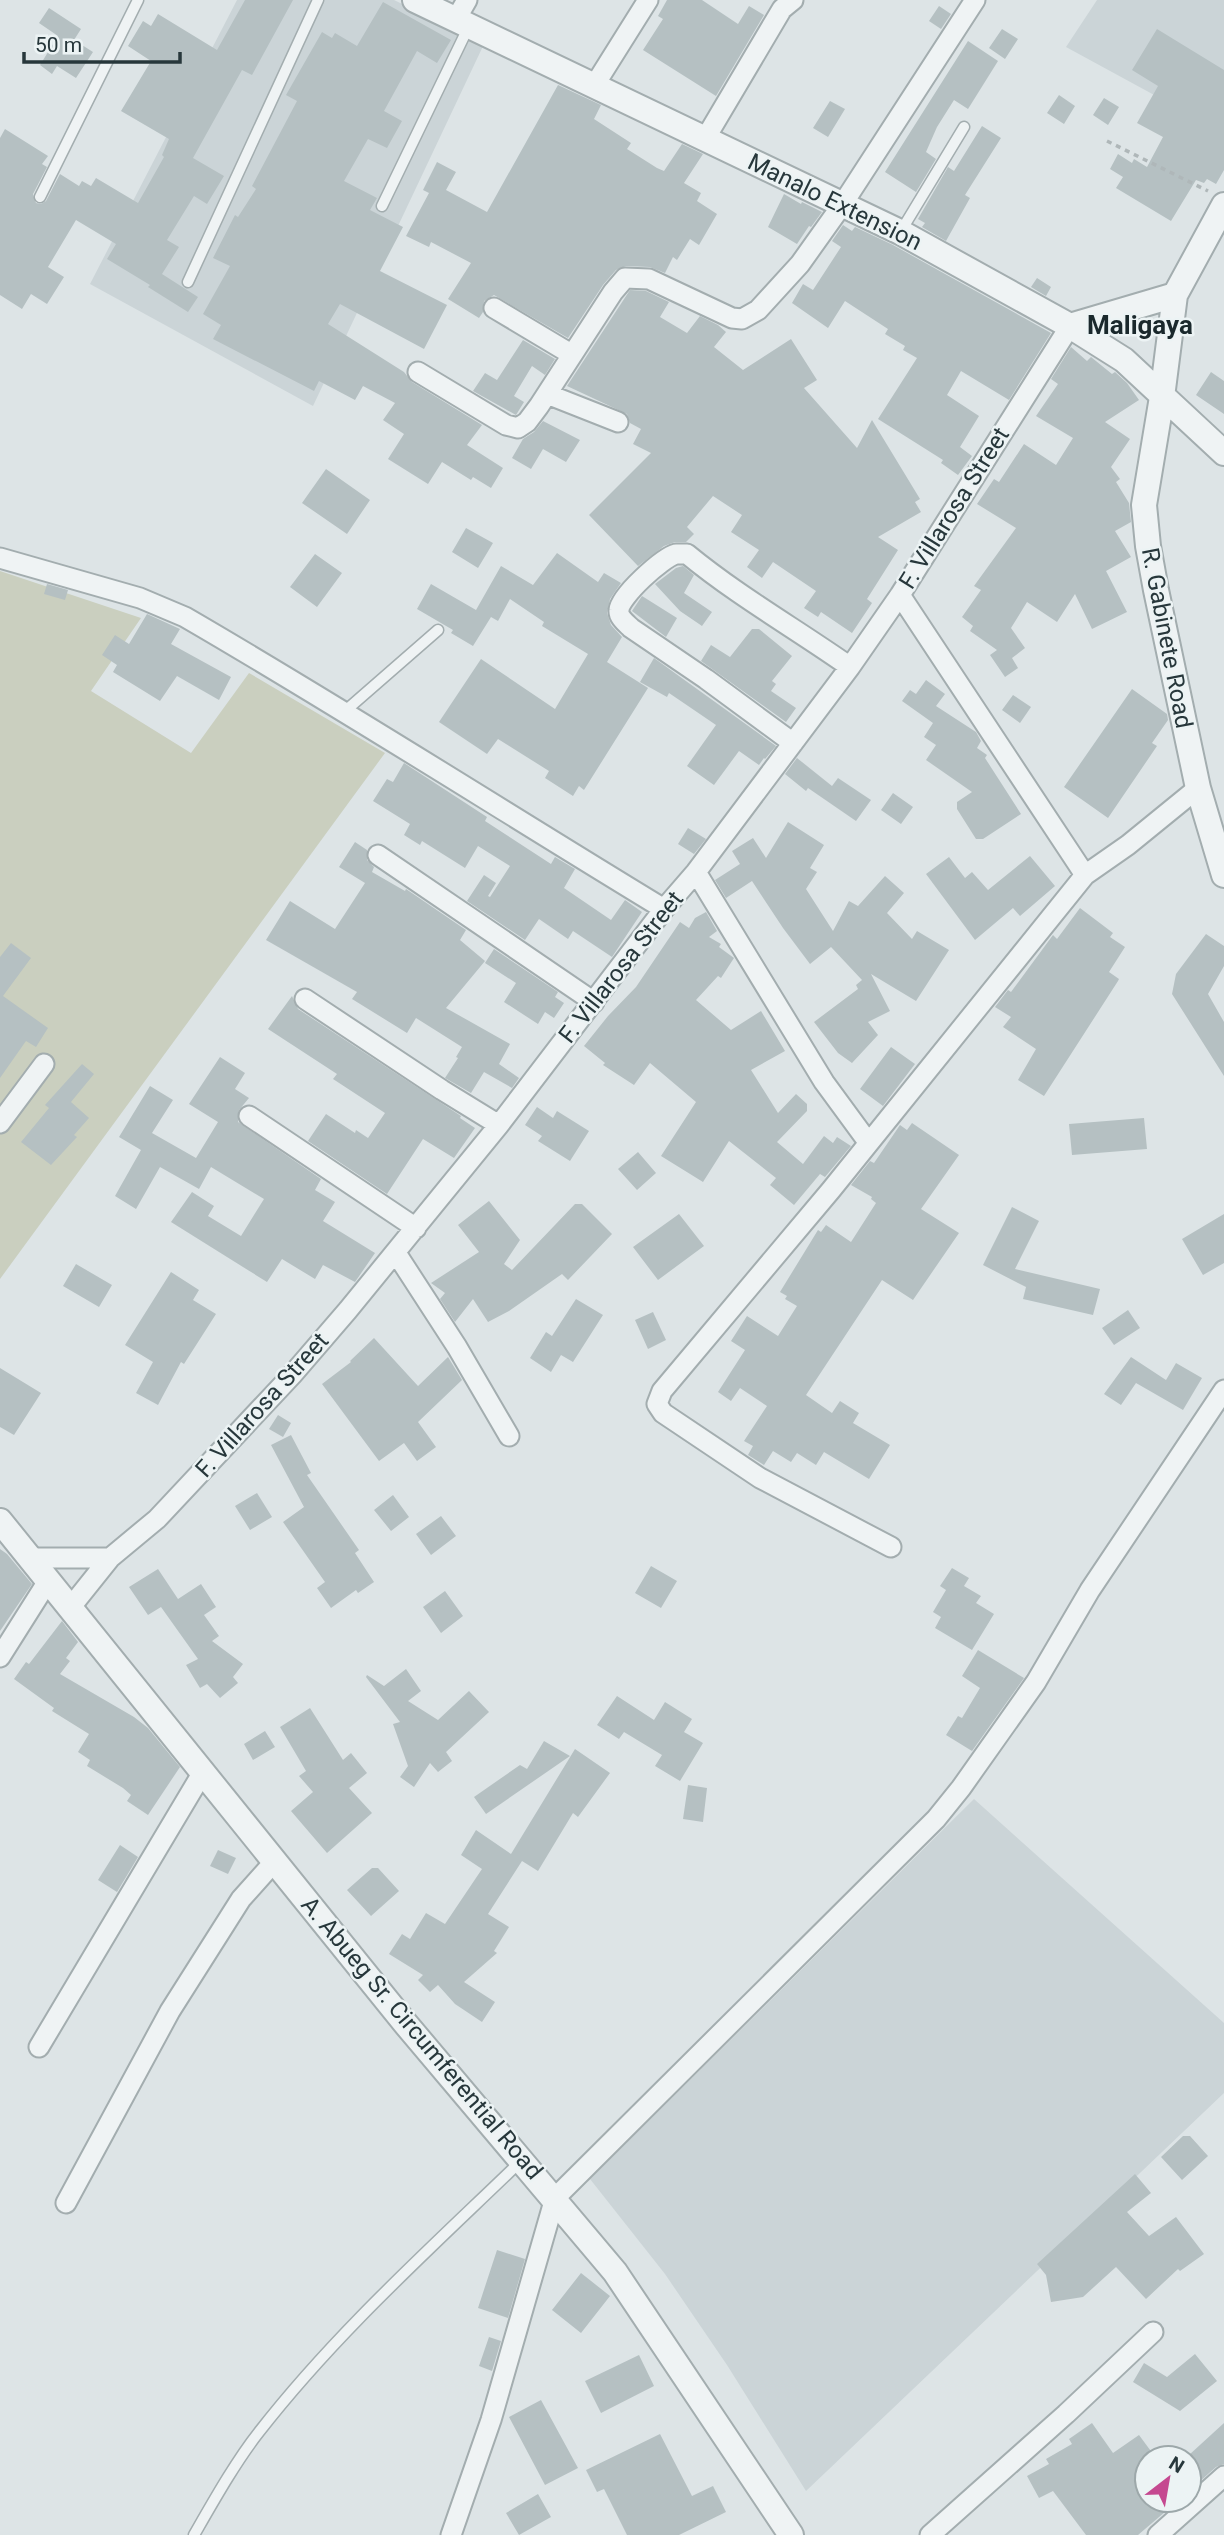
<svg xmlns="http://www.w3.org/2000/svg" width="1224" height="2535" viewBox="0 0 1224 2535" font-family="Roboto,sans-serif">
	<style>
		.built { fill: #cbd4d7 }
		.green { fill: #cacfbf }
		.building { fill: #b5c0c2 }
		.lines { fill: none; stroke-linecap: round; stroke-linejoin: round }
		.service-casing { stroke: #a3adaf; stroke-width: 13 }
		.minor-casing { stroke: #a3adaf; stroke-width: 23 }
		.tertiary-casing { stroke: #a3adaf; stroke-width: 28 }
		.path { stroke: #afb7b9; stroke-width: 3.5; stroke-dasharray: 5 5; stroke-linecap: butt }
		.service { stroke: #eff3f4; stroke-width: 10 }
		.minor { stroke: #eff3f4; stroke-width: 19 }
		.tertiary { stroke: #eff3f4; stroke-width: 24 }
		.labels { text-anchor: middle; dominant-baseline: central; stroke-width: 5; stroke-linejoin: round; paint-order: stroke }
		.street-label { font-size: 24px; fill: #27373b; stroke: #ecf3f4 }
		.neighbourhood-label { font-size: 26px; font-weight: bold; fill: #1a282c; stroke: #ecf3f4 }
	</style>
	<rect width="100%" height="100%" fill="#dde4e6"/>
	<path class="built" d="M237 0H394L484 44 313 406 90 284Z
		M1097 0H1224V133L1066 47Z
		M974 1799 1224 2023V2093L806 2491 727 2365 665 2274 590 2179Z"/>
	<path class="green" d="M0 571 141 618 91 691 191 753 249 673 385 753 0 1279Z"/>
	<path class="building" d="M245 0H293L252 75 242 70 193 158 224 176 207 204 194 196 167 240 179 247 162 274 198 297 188 312 148 287 150 285 107 259 116 244 76 220 48 267 64 277 47 304 31 294 22 309 0 295V138L5 129 48 156 42 164 47 167 33 194 36 203 41 204 46 201 60 174 79 186 82 181 91 186 96 178 138 203 164 157 162 155 169 139 121 111 151 61 128 46 143 21 151 26 158 14 217 50Z
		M667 0H702L738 24 749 6 764 15 716 96 643 50 663 19 658 16Z
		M383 2 451 40 437 63 417 51 384 111 402 121 387 148 368 139 344 181 377 198 370 210 403 227 380 271 447 305 424 349 340 304 328 324 404 372 412 382 482 425 467 445 503 468 491 488 473 477 471 480 442 462 428 484 388 459 404 434 383 420 395 403 363 386 355 400 319 381 314 391 213 339 221 325 203 314 230 266 213 258 235 215 238 217 256 189 252 186 297 101 286 95 322 32 332 38 335 33 357 46Z
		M939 6 951 14 941 29 929 21Z
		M49 8 81 29 74 40 93 52 76 78 57 66 52 74 40 65 58 36 39 23Z
		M1002 29 1018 39 1005 59 989 48Z
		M1157 29 1224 70V170L1216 184 1207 179 1204 183 1196 180 1171 221 1116 188 1123 177 1110 169 1118 154 1132 163 1134 159 1147 167 1163 137 1137 123 1158 86 1132 70Z
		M968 41 998 61 968 109 954 100 937 127 926 152 936 159 916 192 885 172Z
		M558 85 601 105 594 119 631 143 627 149 657 168 664 171 682 144 703 154 684 183 701 193 697 201 717 214 699 245 690 239 677 260 673 257 665 273 650 267 626 266 616 270 603 285 568 338 494 295 484 301 483 312 479 318 448 299 471 263 431 242 429 247 406 236 429 193 423 190 437 162 456 172 446 190 487 212Z
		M1059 95 1075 106 1064 124 1047 113Z
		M1104 98 1119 107 1108 125 1093 115Z
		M830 101 845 109 828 137 813 128Z
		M982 126 1001 138 965 195 970 198 946 241 922 227 925 223 918 219 948 167 954 171Z
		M784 194 801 204 802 202 822 212 811 227 809 226 797 244 768 227Z
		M843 225 852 231 855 227 893 245 1051 333 1009 400 961 371 947 395 979 416 960 447 972 456 958 475 941 463 943 460 878 419 917 358 903 350 905 346 885 334 888 329 845 301 828 328 792 303 803 284 813 290 841 247 832 241Z
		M1037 278 1051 287 1046 296 1031 287Z
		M630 290 646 291 669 302 660 317 687 333 700 316 718 325 726 332 714 347 743 370 791 339 817 380 804 388 857 448 872 420 920 499 915 502 921 512 878 537 898 550 867 599 872 603 852 633 821 612 818 617 804 608 816 591 773 562 762 578 747 567 759 550 731 532 742 515 713 496 687 527 694 534 686 542H675L664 546 638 566 589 515 651 453 633 444 641 429 630 423 627 414 567 386Z
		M523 340 555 359 545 375 532 366 514 396 524 402 516 415 473 391 485 373 497 380Z
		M1071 347 1087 361 1091 357 1112 374 1115 372 1127 383 1139 400 1105 422 1130 439 1111 467 1120 479 1116 482 1129 503 1131 522 1115 531 1131 557 1106 571 1127 612 1092 629 1075 594 1057 622 1027 602 1011 628 1025 648 1012 658 1018 668 1005 677 990 655 997 650 970 631 973 626 962 617 981 590 974 586 1016 528 977 504 994 479 999 482 1024 444 1056 465 1073 438 1036 416 1058 384 1051 379Z
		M1211 372 1224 381V414L1196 395Z
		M543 421 580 440 566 462 543 449 531 469 512 458 523 439 534 432Z
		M326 469 370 500 347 534 302 503Z
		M466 528 493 543 478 568 452 552Z
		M557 553 598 582 604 573 621 583 610 599 607 613 611 625 622 637 607 662 648 688 584 790 579 786 573 796 545 778 549 771 498 739 487 754 439 722 481 659 555 709 588 654 542 626 544 622 510 599 498 621 491 617 473 646 451 633 453 630 417 609 431 584 476 610 501 566 533 585Z
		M315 554 342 573 317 607 290 587Z
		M683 566 694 575 684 593 712 612 702 626 680 611 655 584 676 568Z
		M47 584 68 590 65 600 44 594Z
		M642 596 677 618 666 637 632 611Z
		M147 614 180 629 171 644 231 677 219 700 177 676 160 701 113 672 117 665 102 655 115 635 129 644Z
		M752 629H759L792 656 772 681 776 684 771 691 796 708 786 722 701 661 711 645 730 657Z
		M654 658 776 746 765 759 764 758 759 765 739 751 714 785 687 766 716 725 669 693 667 697 640 682Z
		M926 680 945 694 936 706 976 732 981 741 977 748 987 755 985 758 1021 814 983 839H976L957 809V802L972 792 926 760 936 745 924 737 933 723 902 701 910 690 916 694Z
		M1132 689 1167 714 1168 720 1152 743 1157 746 1108 818 1064 787Z
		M1013 695 1031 707 1020 723 1002 710Z
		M797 758 832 786 838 778 871 800 856 821 808 788 806 791 785 774Z
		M404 763 487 817 485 821 551 864 555 857 575 869 564 888 611 920 625 900 642 912 612 957 573 931 568 939 539 919 525 940 467 901 484 875 496 883 488 896 490 897 510 866 478 846 465 868 422 841 420 845 404 835 410 824 373 801 387 779 393 782Z
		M893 793 913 807 901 824 881 810Z
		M788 822 824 845 810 868 817 872 806 889 833 931 849 901 858 906 885 876 904 893 887 913 912 939 917 931 949 950 916 1001 871 974 890 1011 868 1022 878 1035 852 1063 838 1053 814 1022 858 989 856 985 862 980 831 947 810 964 783 928 752 881 726 898 715 880 740 864 732 851 753 838 766 858Z
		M688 828 706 839 694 854 678 844Z
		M355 842 367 850V860L374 867 372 872 405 891 406 889 466 930 460 940 485 961 446 1008 510 1044 499 1064 519 1078 512 1088 484 1072 471 1093 445 1078 458 1058 456 1057 462 1047 416 1018 407 1033 352 999 357 992 266 940 290 901 335 929 365 883 339 867Z
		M1030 856 1055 886 1020 916 1013 908 975 940 926 874 949 857 965 878 972 872 988 890Z
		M1080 908 1113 933 1110 937 1125 947 1109 972 1119 979 1118 981 1044 1096 1018 1080 1036 1049 1003 1027 1011 1017 995 1007 1008 990 1011 992 1053 935 1057 939Z
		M706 912 717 931 709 937 721 944 719 947 734 958 721 978 718 976 696 1000 731 1030 761 1011 785 1051 751 1070 778 1113 796 1094 807 1104V1111L777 1142 803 1164 824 1136 833 1143 837 1137 851 1146 825 1177 820 1174 794 1205 770 1185 776 1178 729 1141 703 1182 661 1156 696 1102 650 1063 634 1085 603 1065 605 1063 584 1046 608 1016 636 987 680 922 689 928 695 918Z
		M1206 934 1224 946V966L1208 994 1224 1022V1076L1172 994 1176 974Z
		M11 943 31 958 3 996 48 1028 36 1047 26 1041 0 1078V957Z
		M494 949 558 992 555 997 564 1003 554 1018 545 1012 538 1024 504 1002 516 983 485 963Z
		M292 996 298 1009 461 1116 460 1118 475 1128 454 1158 423 1139 387 1194 308 1141 326 1114 355 1133 356 1130 368 1138 385 1113 333 1079 337 1074 268 1029Z
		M891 1047 915 1064 883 1106 860 1089Z
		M220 1057 245 1073 235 1089 249 1098 239 1110 238 1122 321 1179 315 1190 335 1202 323 1221 375 1253 355 1282 323 1265 315 1279 282 1259 267 1282 171 1222 192 1192 214 1206 208 1216 241 1236 264 1199 211 1167 199 1189 160 1167 136 1209 115 1196 141 1150 119 1137 150 1086 173 1100 152 1133 196 1158 218 1122 189 1104Z
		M82 1064 94 1074 71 1102 89 1118 74 1135 77 1137 51 1165 21 1142 49 1108 45 1105Z
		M537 1107 553 1118 557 1111 589 1131 570 1161 538 1141 542 1136 525 1125Z
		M1144 1118 1147 1149 1072 1155 1069 1124Z
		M912 1123 959 1155 921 1209 959 1233 913 1300 882 1280 806 1395 832 1413 840 1401 859 1413 853 1423 890 1445 869 1479 824 1452 816 1465 797 1453 791 1462 773 1451 764 1465 748 1455 753 1446 744 1441 767 1406 740 1388 731 1401 718 1392 745 1350 731 1341 747 1316 778 1336 797 1306 785 1299 787 1296 780 1292 818 1230 821 1232 826 1225 851 1242 876 1203 871 1199 872 1197 851 1185 870 1161 874 1163 900 1125 907 1130Z
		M638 1152 656 1173 637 1190 618 1169Z
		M489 1201 520 1240 504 1264 512 1270 575 1204H582L612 1234 568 1280 562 1274 509 1311 488 1322 473 1299 455 1322 440 1299 445 1293 431 1283 479 1252 458 1225Z
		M1012 1207 1039 1221 1015 1269 1100 1289 1093 1315 1023 1299 1026 1287 983 1265Z
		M679 1214 704 1246 658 1280 633 1247Z
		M1224 1214V1263L1203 1275 1182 1239Z
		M76 1264 112 1285 99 1307 63 1286Z
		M171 1272 199 1290 193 1300 216 1314 184 1364 181 1362 158 1405 136 1393 153 1362 125 1345Z
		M576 1299 603 1315 573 1362 561 1355 551 1372 530 1358 546 1332 552 1336Z
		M1128 1310 1140 1328 1114 1345 1102 1328Z
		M653 1312 666 1340 648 1349 635 1320Z
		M374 1338 418 1386 448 1357 462 1380 418 1422 436 1447 417 1461 404 1443 379 1461 322 1384 351 1362 350 1361Z
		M1131 1357 1166 1380 1176 1363 1202 1378 1183 1410 1136 1383 1121 1405 1104 1394Z
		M0 1368 41 1393 14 1435 0 1427Z
		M278 1415 291 1423 283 1437 269 1429Z
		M291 1435 311 1473 307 1475 359 1550 355 1553 374 1582 358 1593 356 1590 331 1608 317 1588 325 1582 283 1522 304 1507 271 1445Z
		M257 1493 272 1517 250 1530 235 1506Z
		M393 1495 409 1517 391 1531 374 1510Z
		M441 1516 456 1536 431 1555 416 1534Z
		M0 1549 7 1554 32 1584 0 1631Z
		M651 1566 677 1581 661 1608 635 1593Z
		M952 1568 969 1578 964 1586 981 1596 976 1603 994 1614 972 1650 935 1628 941 1617 933 1612 946 1590 940 1586Z
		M158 1569 178 1599 201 1584 216 1607 204 1615 219 1636 212 1641 243 1664 233 1677 238 1683 220 1698 207 1684 200 1688 186 1665 198 1659 161 1607 148 1615 129 1587Z
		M445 1591 463 1616 441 1633 423 1607Z
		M62 1621 78 1642 66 1658 70 1661 60 1674 134 1717 148 1728 180 1767 148 1815 127 1801 131 1795 123 1788 87 1766 90 1760 78 1752 89 1734 52 1711 54 1708 14 1679 26 1662 29 1664Z
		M978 1650 1024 1678 972 1751 946 1735 958 1716 962 1718 980 1688 962 1676Z
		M406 1669 421 1691 408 1701 438 1720 469 1691 489 1712 446 1752 452 1761 438 1772 430 1763 414 1787 400 1777 408 1766 393 1724 400 1722 366 1677 367 1675 384 1686Z
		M617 1696 654 1720 665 1702 692 1719 684 1732 703 1743 680 1781 655 1766 662 1755 624 1732 619 1739 597 1725Z
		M310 1708 343 1760 351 1753 367 1773 349 1788 372 1813 327 1853 291 1811 313 1792 299 1776 306 1771 280 1727Z
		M265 1731 275 1747 253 1760 244 1744Z
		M544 1741 570 1756 486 1814 474 1797 520 1765 527 1769Z
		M575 1749 610 1773 578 1817 573 1813 538 1871 522 1861 488 1914 509 1927 494 1951 497 1953 464 1982 495 2002 482 2022 455 2004 438 1985 430 1992 418 1980 423 1975 389 1954 402 1934 410 1939 426 1913 445 1924 482 1869 461 1855 476 1830 511 1854Z
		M688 1785 707 1788 703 1822 683 1819Z
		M120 1845 138 1857 117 1892 98 1880Z
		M218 1850 236 1858 228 1874 210 1866Z
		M372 1868H378L399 1891 371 1916 347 1890Z
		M1183 2136H1190L1208 2156 1182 2180 1161 2157Z
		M1135 2174 1151 2193 1127 2212 1149 2236 1176 2217 1204 2254 1180 2271 1178 2269 1146 2299 1116 2267 1083 2297 1051 2302 1046 2275 1037 2264Z
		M497 2250 525 2259 508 2318 478 2308Z
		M581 2273 610 2296 581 2333 552 2310Z
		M489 2337 501 2341 492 2371 479 2366Z
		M1195 2354 1217 2381 1180 2411 1133 2382 1144 2363 1167 2377Z
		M639 2355 654 2386 601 2413 585 2381Z
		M541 2400 578 2468 545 2485 509 2417Z
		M1092 2423 1113 2453 1139 2435 1156 2458H1147V2500H1179L1138 2535H1086L1053 2491 1039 2498 1027 2476 1049 2464 1046 2459 1072 2444 1069 2439Z
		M1224 2423V2464L1216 2467 1189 2491V2455Z
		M660 2434 692 2496 713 2486 726 2512 679 2535H627L604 2489 597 2492 586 2470Z
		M538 2494 551 2517 519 2535 506 2513Z"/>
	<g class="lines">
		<defs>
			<path id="service" d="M40 197 138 0
				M382 206 469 26
				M901 231 964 127
				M188 282 318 0
				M344 712 438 630
				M194 2535C213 2502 236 2461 259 2432 336 2333 431 2248 521 2161"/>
			<path id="minor" d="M456 19 467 0
				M594 86 648 0
				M705 139 782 9 793 0
				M494 308 571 354
				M418 372 506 425 518 428 527 422 539 406 613 292 625 278 649 279 732 318 742 319 758 310 800 264 842 205 975 0
				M547 394 618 422
				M0 558 140 598 185 617C347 711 504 812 664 909
				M793 743 706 679 631 628C626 623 618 617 619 610 620 596 662 558 676 554 678 554 684 554 687 554 738 596 796 629 850 667
				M378 855 594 1002
				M696 872 824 1082 868 1142
				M1085 875 1128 845 1198 788
				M305 999 442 1090 499 1125
				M249 1116 416 1228
				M0 1123 44 1064
				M396 1253 457 1347 509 1436
				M891 1547 760 1478 663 1413 657 1404 662 1391 831 1190 1085 875 900 595
				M31 1558H110
				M70 1608 110 1558 157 1519 292 1375 348 1310 499 1125 664 909 696 872 850 667 900 595 1070 326
				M0 1657 48 1581
				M39 2047 203 1772
				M66 2203 170 2011 241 1899 275 1861
				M451 2535 491 2420 555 2198 936 1819 961 1788 1036 1682 1090 1590 1224 1390
				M930 2535 1066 2414 1153 2332
				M1158 2535 1224 2476"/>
			<path id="tertiary" d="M415 0 900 232 1070 326 1124 360 1224 453
				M1224 205 1175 295 1162 397 1144 505 1148 546 1156 590 1198 788 1224 875
				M1070 326 1175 295
				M0 1521 405 2023 615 2272 791 2535"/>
		</defs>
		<use href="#service" class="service-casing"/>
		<use href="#minor" class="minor-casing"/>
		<use href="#tertiary" class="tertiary-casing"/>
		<path class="path" d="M1107 141 1208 191"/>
		<use href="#service" class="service"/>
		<use href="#minor" class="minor"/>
		<use href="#tertiary" class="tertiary"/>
	</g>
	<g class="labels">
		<g class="street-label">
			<text transform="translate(835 202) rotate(26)">Manalo Extension</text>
			<text transform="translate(954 508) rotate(-58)">F. Villarosa Street</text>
			<text transform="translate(1167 638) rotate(79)">R. Gabinete Road</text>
			<text transform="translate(621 967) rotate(-52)">F. Villarosa Street</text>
			<text transform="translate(262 1405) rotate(-48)">F. Villarosa Street</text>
			<text transform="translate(422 2038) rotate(50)">A. Abueg Sr. Circumferential Road</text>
		</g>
		<g class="neighbourhood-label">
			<text x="1140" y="325">Maligaya</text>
		</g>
	</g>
	<g transform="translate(1168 2479) rotate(31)"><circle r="33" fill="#ecf3f4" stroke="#9da8aa" stroke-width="2"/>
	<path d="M0-5L12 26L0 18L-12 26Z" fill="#c54890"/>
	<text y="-10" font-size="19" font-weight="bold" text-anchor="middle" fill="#27373b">N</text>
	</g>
	<path d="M24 52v10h156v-10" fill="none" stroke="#27373b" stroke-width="3.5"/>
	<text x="35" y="52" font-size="21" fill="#27373b" stroke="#ecf3f4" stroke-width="5" paint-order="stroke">50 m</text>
</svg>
